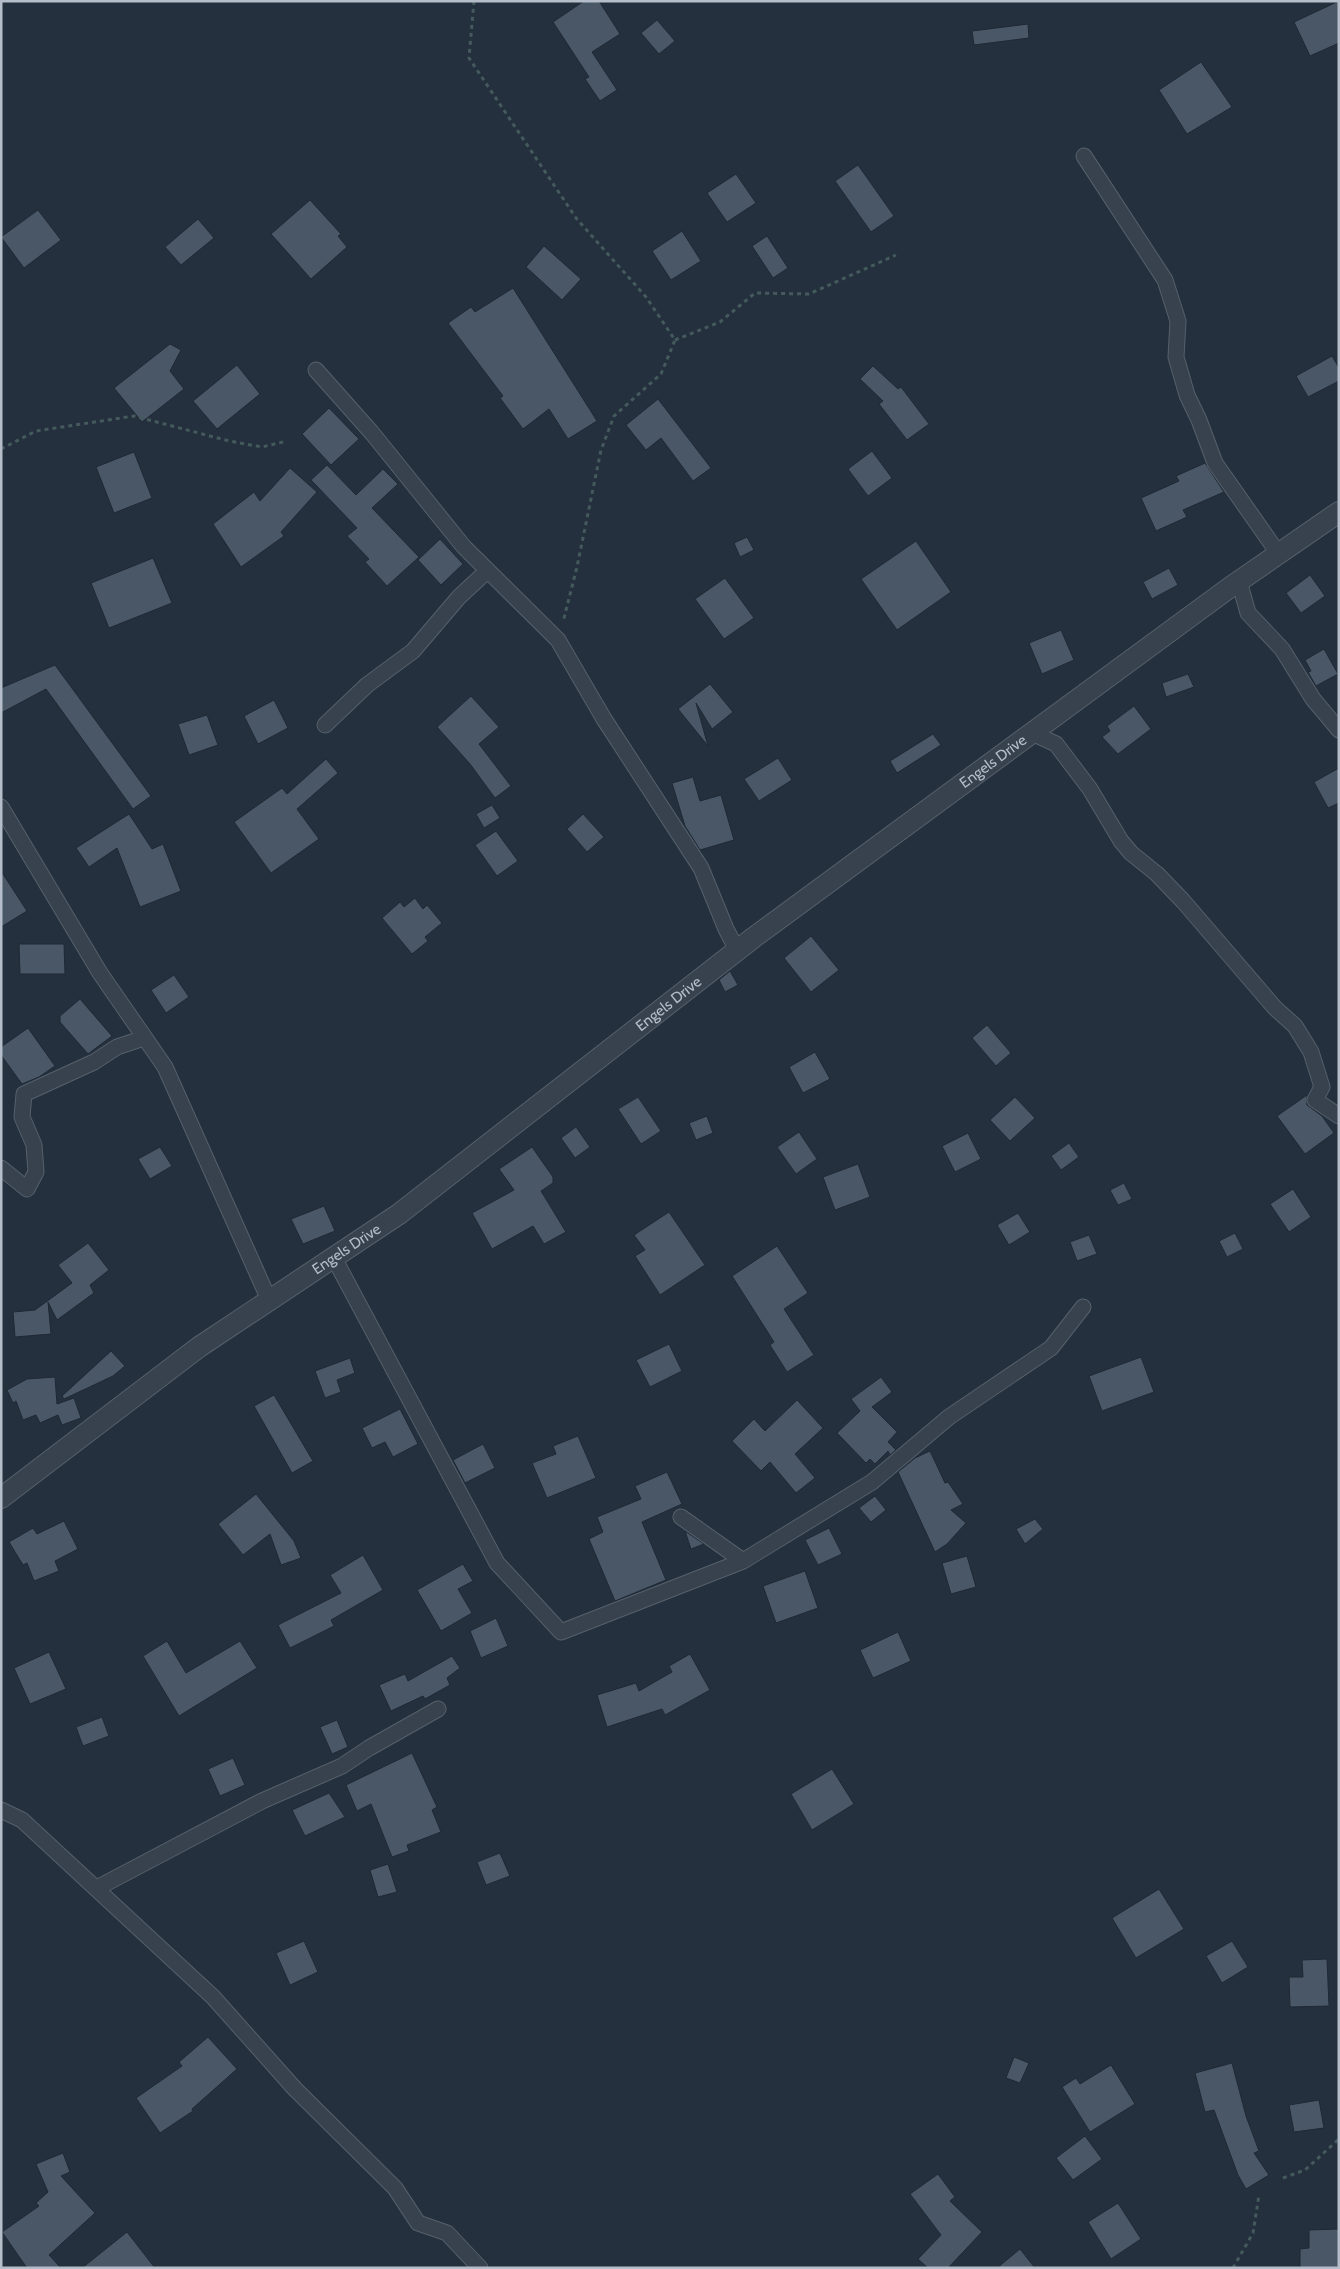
<svg xmlns="http://www.w3.org/2000/svg" width="1340" height="2269" viewBox="0 0 1340 2269" font-family="Cabin,sans-serif">
	<style>
		.building { fill: #4a5767; stroke: #1f2935 }
		.lines { fill: none; stroke-linecap: round; stroke-linejoin: round }
		.minor-casing { stroke: #56606c; stroke-width: 17 }
		.tertiary-casing { stroke: #56606c; stroke-width: 22 }
		.path { stroke: #445a5c; stroke-width: 3; stroke-dasharray: 4 4; stroke-linecap: butt }
		.minor { stroke: #38424e; stroke-width: 15 }
		.tertiary { stroke: #38424e; stroke-width: 20 }
		.labels { text-anchor: middle; dominant-baseline: central; stroke-width: 4.5; stroke-linejoin: round; paint-order: stroke }
		.street-label { font-size: 15px; fill: #b4bdc9; stroke: #1d2733 }
	</style>
	<rect width="100%" height="100%" fill="#24303e"/>
	<path class="building" d="M584 1H599L620 34 592 52 617 90 600 101 585 79 589 77 553 22Z
		M1339 1V43L1310 56 1294 22Z
		M657 20 675 41 659 54 641 33Z
		M1028 24 1029 38 974 45 972 31Z
		M1201 62 1232 107 1187 134 1159 90Z
		M858 165 894 216 871 232 835 181Z
		M736 174 756 203 727 222 707 193Z
		M310 200 341 234 338 236 347 247 311 279 271 234Z
		M38 210 61 240 24 268 1 237Z
		M198 219 214 238 181 265 165 247Z
		M682 231 701 261 671 280 652 251Z
		M767 236 788 268 773 278 752 246Z
		M544 246 581 279 562 300 526 267Z
		M513 288 597 421 568 439 549 409 523 429 500 398 503 396 448 323 471 307 475 312Z
		M170 344 181 350 170 371 184 389 142 422 114 388Z
		M1332 356 1339 368V381L1308 397 1296 376Z
		M237 365 260 394 217 429 193 401Z
		M873 366 898 389 901 387 929 424 907 440 879 404 883 401 860 379Z
		M658 399 711 468 693 481 661 438 646 450 626 425Z
		M329 408 359 439 331 465 302 434Z
		M872 451 892 478 868 496 848 469Z
		M134 452 152 498 114 513 96 467Z
		M1205 463 1224 492 1183 510 1187 517 1156 531 1141 498 1179 481 1176 476Z
		M327 465 356 495 383 469 398 484 372 508 419 557 387 586 365 562 369 559 347 536 357 528 311 480Z
		M290 468 317 492 281 532 284 536 241 567 213 524 254 492 260 501Z
		M747 537 754 550 740 557 734 543Z
		M440 539 463 564 441 585 418 560Z
		M916 541 951 592 897 630 861 579Z
		M153 558 172 603 109 628 91 583Z
		M1169 568 1178 585 1152 599 1143 582Z
		M1310 575 1325 596 1301 613 1286 593Z
		M725 578 754 618 724 639 695 599Z
		M1061 630 1074 660 1042 674 1029 643Z
		M1324 649 1338 674 1316 686 1308 672 1311 671 1305 660Z
		M55 665 151 796 133 809 46 689 1 713V688Z
		M1188 674 1194 687 1166 697 1162 683Z
		M710 684 733 712 712 729 696 703 708 746 678 709Z
		M471 696 499 727 479 744 511 786 495 798 470 764 437 727Z
		M274 700 288 728 258 744 244 716Z
		M1134 706 1151 729 1118 754 1102 737 1110 731 1107 726Z
		M207 715 218 745 189 755 178 724Z
		M933 734 941 745 897 773 890 761Z
		M778 758 792 780 759 801 744 779Z
		M326 759 338 773 297 809 319 839 271 873 234 822 282 788 287 794Z
		M1339 768V803L1328 808 1314 782Z
		M693 777 700 801 721 795 734 840 700 850 685 826 672 783Z
		M492 805 500 818 484 828 476 814Z
		M129 814 152 849 163 844 181 891 140 907 117 848 89 867 76 848Z
		M583 814 604 837 587 852 567 829Z
		M496 831 518 861 497 876 475 845Z
		M1 871 27 911 1 927Z
		M415 898 423 909 427 905 442 923 425 937 428 941 412 954 382 918 400 902 404 907Z
		M811 936 839 970 811 992 784 958Z
		M19 944H64L65 974H20Z
		M730 971 738 985 725 992 719 980Z
		M174 975 189 997 166 1013 151 990Z
		M80 999 112 1036 88 1054 60 1022V1016Z
		M987 1025 1011 1053 996 1066 972 1038Z
		M28 1028 55 1066 39 1077 22 1084 1 1055V1047Z
		M815 1052 830 1079 803 1093 789 1067Z
		M1307 1095V1105L1322 1116 1334 1133 1305 1154 1277 1116Z
		M638 1097 661 1131 641 1144 618 1109Z
		M1015 1097 1035 1118 1010 1141 990 1120Z
		M707 1116 713 1133 696 1140 689 1123Z
		M576 1127 590 1147 575 1158 561 1138Z
		M799 1132 817 1159 796 1174 777 1147Z
		M968 1133 981 1159 955 1172 942 1146Z
		M1069 1143 1079 1157 1061 1170 1051 1156Z
		M160 1147 172 1166 150 1179 138 1159Z
		M532 1147 553 1177V1183L541 1191 566 1232 544 1244 533 1226 492 1249 472 1213 514 1190 499 1169Z
		M858 1164 870 1197 835 1210 823 1177Z
		M1124 1183 1132 1199 1118 1205 1110 1190Z
		M1293 1189 1311 1217 1289 1232 1270 1204Z
		M324 1206 335 1231 303 1244 291 1219Z
		M669 1212 705 1265 660 1295 635 1256 645 1250 634 1235Z
		M1018 1213 1030 1232 1009 1245 997 1225Z
		M1235 1233 1243 1249 1227 1257 1219 1241Z
		M1089 1235 1097 1254 1077 1261 1070 1242Z
		M88 1243 109 1270 90 1285 94 1293 57 1320 48 1302 51 1334 15 1337 13 1312 35 1310 72 1283 58 1265Z
		M777 1246 808 1293 784 1309 814 1355 787 1372 770 1345 774 1342 732 1276Z
		M669 1344 682 1371 650 1387 636 1360Z
		M111 1351 125 1366 113 1376 64 1399 62 1396Z
		M1141 1357 1154 1392 1102 1411 1089 1376Z
		M350 1358 355 1373 337 1380 341 1392 325 1398 315 1371Z
		M55 1377 57 1404 74 1398 81 1418 62 1425 58 1415 40 1423 36 1415 23 1420 16 1401 13 1403 7 1390 27 1379Z
		M881 1377 892 1392 872 1407 897 1432 888 1442 896 1450 890 1455 888 1451 875 1464 870 1459 866 1463 837 1433 860 1411 851 1399Z
		M274 1395 313 1461 292 1473 254 1406Z
		M797 1400 823 1428 795 1454 815 1478 796 1493 770 1462 761 1471 732 1441 754 1419 765 1431Z
		M400 1409 418 1444 393 1457 385 1442 372 1448 362 1428Z
		M578 1436 596 1478 547 1498 532 1463 556 1454 553 1446Z
		M483 1444 495 1468 465 1483 453 1460Z
		M930 1451 945 1483 948 1482 963 1504 951 1510 966 1523 947 1544 935 1552 898 1472 915 1458Z
		M667 1472 682 1504 642 1522 666 1580 615 1601 589 1539 603 1532 597 1517 641 1499 635 1486Z
		M256 1494 294 1541 301 1558 281 1565 270 1534 243 1555 218 1524Z
		M875 1496 886 1510 871 1522 859 1508Z
		M1035 1519 1043 1529 1025 1544 1016 1529Z
		M64 1521 78 1549 55 1561 59 1571 34 1581 27 1563 23 1565 9 1542 33 1528 37 1534Z
		M829 1528 842 1554 818 1565 805 1540Z
		M685 1531 704 1544 691 1549Z
		M363 1555 383 1590 331 1620 334 1626 290 1648 278 1625 341 1593 330 1575Z
		M967 1556 976 1587 951 1594 942 1563Z
		M463 1564 473 1581 458 1589 472 1613 441 1631 417 1590Z
		M805 1571 818 1608 776 1623 763 1586Z
		M496 1618 508 1646 481 1658 470 1631Z
		M898 1632 911 1661 873 1678 860 1650Z
		M167 1641 186 1673 240 1641 257 1668 179 1716 143 1656Z
		M49 1652 66 1689 30 1704 14 1668Z
		M690 1654 710 1690 665 1715 662 1709 607 1727 597 1695 636 1683 639 1691 672 1672 669 1666Z
		M452 1656 460 1668 447 1678 450 1685 425 1699 423 1696 391 1711 379 1685 405 1674 408 1681Z
		M102 1717 109 1736 83 1746 76 1727Z
		M337 1720 348 1747 332 1754 320 1727Z
		M412 1753 437 1807 432 1810 441 1832 407 1845 409 1851 392 1857 371 1804 357 1811 346 1785Z
		M233 1758 245 1785 220 1796 208 1769Z
		M832 1769 854 1804 812 1830 791 1794Z
		M329 1793 345 1817 305 1836 292 1810Z
		M500 1853 510 1876 486 1885 477 1862Z
		M388 1864 397 1892 378 1897 370 1870Z
		M1159 1889 1184 1929 1136 1958 1112 1918Z
		M304 1941 318 1972 290 1985 276 1953Z
		M1232 1941 1248 1967 1222 1983 1206 1956Z
		M1327 1959 1329 2006 1290 2007 1289 1977H1303L1302 1960Z
		M208 2037 237 2069 192 2109 193 2111 160 2133 136 2098 182 2066 179 2062Z
		M1014 2057 1029 2063 1020 2083 1006 2078Z
		M1232 2063 1246 2116 1259 2151 1254 2153 1269 2175 1246 2189 1238 2175 1214 2110 1205 2112 1195 2073Z
		M1111 2065 1135 2104 1090 2132 1062 2087 1076 2078 1080 2084Z
		M1319 2100 1324 2128 1294 2132 1289 2105Z
		M1085 2136 1102 2159 1073 2180 1056 2158Z
		M63 2153 70 2172 61 2176 95 2213 49 2255 61 2268H27L2 2232 39 2206 36 2203 48 2192 36 2164Z
		M938 2174 955 2197 950 2201 982 2232 948 2268H928L918 2259 941 2235 910 2194Z
		M1118 2203 1141 2239 1111 2259 1088 2222Z
		M1339 2229V2268H1300V2249L1309 2248V2230Z
		M127 2232 155 2268H82Z
		M1020 2249 1035 2268H997Z"/>
	<g class="lines">
		<defs>
			<path id="minor" d="M1084 156 1165 280 1178 321 1176 357 1187 395 1199 420 1215 463 1278 553
				M316 370 372 433 464 547 558 640 604 719 701 868 726 929 737 950
				M1239 581 1248 613 1282 649 1313 699 1339 730
				M325 725 367 685 413 651 459 597 487 571
				M1032 733 1056 744 1090 789 1121 841 1131 853 1157 874 1183 901 1275 1008 1295 1026 1311 1052 1322 1087 1315 1100 1339 1116
				M1 807 100 973 165 1067 270 1302
				M1 1168 27 1189 36 1172 34 1145 22 1117 24 1094 94 1062 117 1047 144 1038
				M334 1258 497 1563 561 1632 743 1561 872 1482 949 1417 1051 1348 1083 1307
				M681 1517 743 1561
				M1 1810 22 1820 213 1997 295 2089 395 2188 418 2223 447 2233 480 2268
				M97 1888 262 1801 342 1766 369 1748 438 1709"/>
			<g id="tertiary">
				<path id="s1" d="M1 1498 199 1347 399 1214 753 938 1229 588 1339 512"/>
			</g>
		</defs>
		<use href="#minor" class="minor-casing"/>
		<use href="#tertiary" class="tertiary-casing"/>
		<path class="path" d="M474 1 469 58 576 218 646 297 675 340 661 374 614 416 601 450 577 567 563 622
			M675 340 720 322 755 293 809 294 896 255
			M1 449 36 431 134 416 229 441 262 447 287 441
			M1283 2178 1305 2170 1339 2139
			M1233 2268 1253 2233 1259 2195"/>
		<use href="#minor" class="minor"/>
		<use href="#tertiary" class="tertiary"/>
	</g>
	<g class="labels">
		<g class="street-label">
			<text stroke="none"><textPath href="#s1" startOffset="1236">Engels Drive</textPath></text>
			<text stroke="none"><textPath href="#s1" startOffset="831">Engels Drive</textPath></text>
			<text stroke="none"><textPath href="#s1" startOffset="426">Engels Drive</textPath></text>
		</g>
	</g>
	<rect width="1340" height="2269" fill="none" stroke="#b4bdc9" stroke-width="5"/>
</svg>
